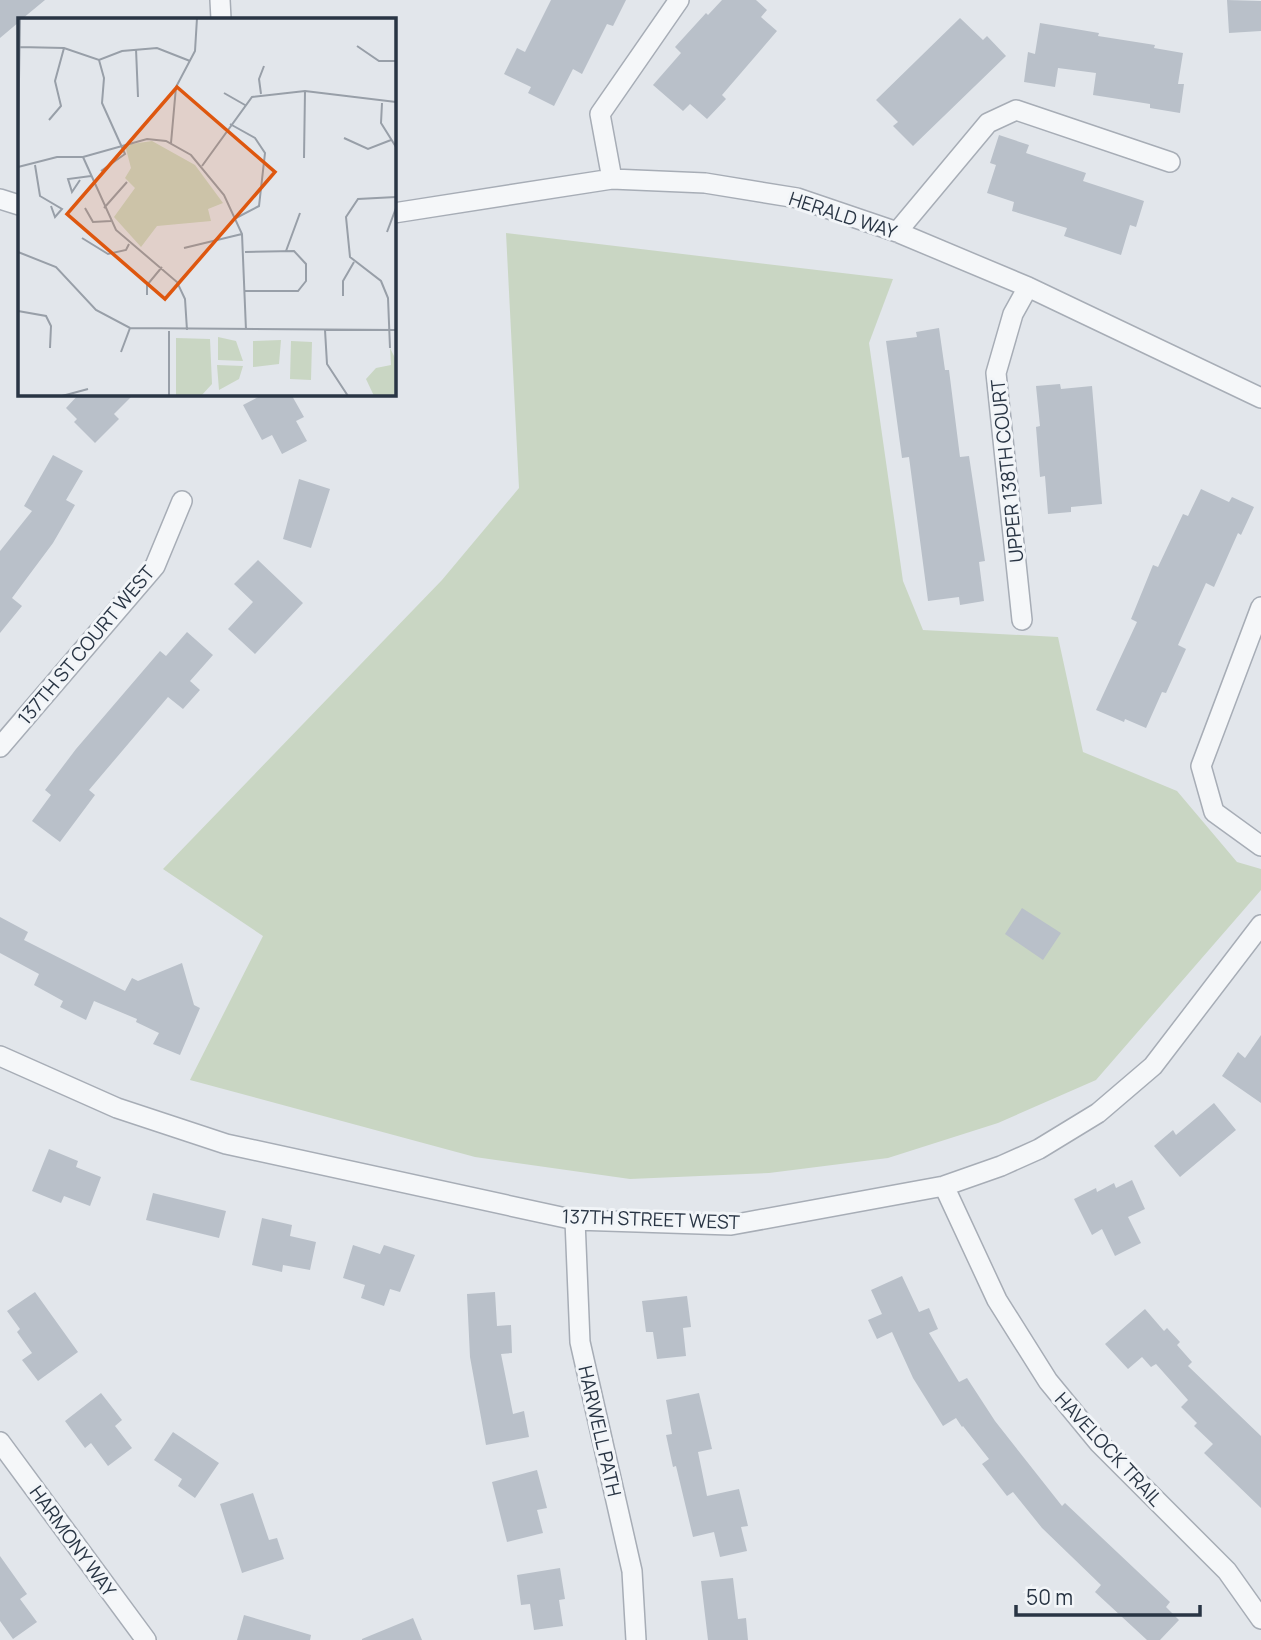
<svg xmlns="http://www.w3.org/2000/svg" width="1261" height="1640" viewBox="0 0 1261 1640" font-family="Manrope,sans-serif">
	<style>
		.green { fill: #c9d6c3 }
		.building { fill: #b9c0c9 }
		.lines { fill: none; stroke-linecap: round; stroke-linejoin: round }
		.street-casing { stroke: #a7adb6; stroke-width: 22 }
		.street { stroke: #f5f7f9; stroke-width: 19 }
		.labels { text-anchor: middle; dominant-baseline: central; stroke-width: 6; stroke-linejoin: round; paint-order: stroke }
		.street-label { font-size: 19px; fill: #293544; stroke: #f2f5f8 }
		.inset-road { fill: none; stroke: #989fa8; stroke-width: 2 }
		.view { fill: #de570f; fill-opacity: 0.15; stroke: #de570f; stroke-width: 3.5 }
		.inset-edge { fill: none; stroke: #293544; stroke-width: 3.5 }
	</style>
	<rect width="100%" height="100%" fill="#e2e6eb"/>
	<path class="green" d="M506 233 893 279 869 343 903 581 923 630 1058 637 1083 752 1177 791 1237 862 1261 869V890L1096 1080 998 1123 888 1158 769 1173 630 1179 475 1157 190 1080 263 936 163 869 442 580 519 488Z"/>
	<path class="building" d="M0 0H45L22 19H19V22L0 38Z
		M551 0H626L613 26 607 24 582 74 573 69 554 106 528 93 531 87 504 74 517 48 525 52Z
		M722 0H756L767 10 761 17 777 31 722 95 726 99 707 119 690 104 683 111 653 85 681 53 675 47 706 13 708 15Z
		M1227 0 1261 1V31L1229 33Z
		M960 18 983 40 987 36 1006 56 913 146 893 126 898 122 876 100Z
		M1040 23 1099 33 1098 36 1155 45 1154 48 1183 53 1178 84H1184L1180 113 1150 108V104L1093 95 1096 73 1058 68 1055 87 1024 82 1028 52 1035 54Z
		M999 135 1029 145 1026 153 1086 173 1083 181 1144 201 1136 227 1130 225 1121 255 1064 236 1067 228 1012 211 1014 202 987 193 996 165 990 163Z
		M939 328 945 370H949L960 457 969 456 985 561 979 562 984 601 960 605 959 597 928 601 909 457 902 458 886 341 917 337 916 332Z
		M1060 384 1061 389 1092 386 1102 504 1071 507V512L1048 514 1045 476 1040 477 1036 427 1040 426 1036 386Z
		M79 394H134L114 414 119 419 95 443 74 422 77 419 66 408Z
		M264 394H291L304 417 296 421 307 441 282 454 272 435 262 440 243 405Z
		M53 455 83 471 66 500 75 505 53 543 12 598 22 606 0 633V551L32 511 24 506Z
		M299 479 330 489 311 548 283 539Z
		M1201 489 1229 502 1232 497 1254 507 1241 535 1238 533 1214 587 1206 583 1178 645 1186 649 1166 693 1162 692 1146 728 1125 719 1124 722 1096 710 1137 622 1131 619 1153 565 1158 567 1183 514 1188 516Z
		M258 560 303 603 255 654 228 629 253 602 234 584Z
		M187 632 213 655 190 681 200 690 183 709 168 697 89 790 95 795 60 842 32 821 51 795 45 790 76 749 160 651 166 656Z
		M1022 908 1061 933 1043 960 1005 934Z
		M0 917 28 932 24 940 125 991 132 978 138 981 182 963 194 1005 200 1008 180 1055 153 1044 159 1033 136 1022 137 1019 94 1001 86 1020 60 1007 63 1001 34 985 39 974 0 953Z
		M1261 1035V1103L1222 1076 1238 1052 1245 1058Z
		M1214 1103 1236 1130 1180 1177 1154 1146 1173 1130 1176 1135Z
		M49 1149 78 1161 76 1167 101 1177 90 1206 64 1196 61 1203 32 1191Z
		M1132 1180 1145 1209 1128 1217 1141 1243 1115 1256 1102 1229 1092 1235 1074 1199 1096 1188 1097 1192 1114 1183 1116 1188Z
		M153 1193 226 1211 219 1238 146 1220Z
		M262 1218 292 1225 290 1236 316 1242 310 1270 283 1265 282 1272 252 1265Z
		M353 1245 380 1254 384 1245 415 1255 400 1292 390 1289 384 1306 361 1298 365 1285 343 1278Z
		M902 1276 919 1312 929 1308 938 1329 929 1333 959 1382 967 1378 995 1421 1062 1506 1065 1503 1170 1602 1166 1607 1179 1620 1160 1640H1147L1095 1592 1101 1585 1042 1528 1013 1492 1007 1496 982 1464 989 1459 963 1426 962 1427 956 1418 943 1426 913 1378 892 1332 877 1339 868 1320 882 1314 871 1290Z
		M35 1292 78 1352 38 1381 22 1360 32 1353 17 1332 20 1329 7 1311Z
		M495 1292 497 1326 511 1325 512 1353 501 1354 513 1414 524 1411 529 1437 486 1445 470 1357 467 1294Z
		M687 1296 691 1327 683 1328 686 1356 657 1359 653 1332H646L642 1301Z
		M1145 1309 1164 1331 1167 1328 1180 1342 1177 1345 1192 1362 1188 1366 1261 1436V1508L1204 1453 1213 1444 1194 1426 1197 1423 1181 1407 1188 1400 1156 1364 1151 1367 1142 1357 1128 1369 1105 1344Z
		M101 1393 122 1420 115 1426 132 1448 108 1466 91 1443 85 1448 65 1421Z
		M699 1393 712 1449 698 1452 707 1496 739 1489 748 1526 741 1527 747 1551 720 1557 714 1532 693 1537 676 1466 673 1467 666 1435 672 1434 666 1400Z
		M173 1432 219 1463 195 1498 178 1486 182 1479 154 1460Z
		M537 1470 547 1508 537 1510 543 1533 507 1542 492 1482Z
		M253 1493 269 1540 277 1538 284 1559 242 1573 220 1504Z
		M0 1556 27 1594 20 1599 37 1622 13 1639 0 1621Z
		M560 1568 565 1599 559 1600 563 1626 534 1630 530 1604 521 1605 517 1575Z
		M733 1578 738 1619 746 1618 748 1640H708L701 1581Z
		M244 1615 311 1635 310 1640H237Z
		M413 1618 422 1640H362V1639Z"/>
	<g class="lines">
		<defs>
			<path id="street" d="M220 0 221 19
				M612 179 600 114 679 0
				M0 199 19 205
				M394 213 612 179 705 183 797 198 897 232 1028 287 1261 398
				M897 232 988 123 1016 110 1170 162
				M1261 607 1201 766 1214 812 1261 846
				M1022 620 996 373 1013 314 1028 287
				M0 747 155 566 182 501
				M0 1056 117 1108 226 1144 575 1220 731 1225 944 1186 1001 1166 1039 1149 1098 1113 1153 1066 1261 925
				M944 1186 997 1300 1048 1381 1099 1443 1227 1571 1261 1619
				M575 1220 580 1342 632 1571 636 1640
				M0 1442 146 1640"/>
		</defs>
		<use href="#street" class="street-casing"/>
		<use href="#street" class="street"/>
	</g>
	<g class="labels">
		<g class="street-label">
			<text transform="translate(843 215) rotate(18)">HERALD WAY</text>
			<text transform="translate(1007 471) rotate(-96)">UPPER 138TH COURT</text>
			<text transform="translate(86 645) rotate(-50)">137TH ST COURT WEST</text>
			<text transform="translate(651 1219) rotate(2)">137TH STREET WEST</text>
			<text transform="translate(600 1431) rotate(77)">HARWELL PATH</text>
			<text transform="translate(1109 1449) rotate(47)">HAVELOCK TRAIL</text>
			<text transform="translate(73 1541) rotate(54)">HARMONY WAY</text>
		</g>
	</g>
	<g transform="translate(18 18)">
		<rect width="378" height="378" fill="#e2e6eb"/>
		<path d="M134 123 177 147 205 185 190 191 193 203 139 208 123 229 96 199 117 170 107 160 113 150 107 127ZM200 319 218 323 225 343 200 342ZM158 320 192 321 194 366 183 378H158ZM263 322 261 346 235 349V323ZM273 323 294 324 293 362 272 361ZM372 330 378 342V378H356L348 361 358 350 373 347ZM199 347 225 348 221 361 201 372Z" fill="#c9d6c3"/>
		<path class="inset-road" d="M339 28 361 43H378M1 29 46 30 81 42 104 33 139 30 172 43M118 31 120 79M81 42 86 60 84 85 107 136 83 153M206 75 227 87M243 76 241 61 246 48M364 85 363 105 378 129M31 102 43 88 37 63 46 30M212 106 237 120 247 135 241 188 218 200M326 120 350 131 373 122M0 123 2 0M153 125 158 69 177 33 179 0M65 139 98 212 159 264 167 281 169 312M286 140 287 73M17 147 22 178 44 191 37 199 33 188M184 148 234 79 287 73 378 84M0 149 39 139H65L129 121 148 123 173 137 206 177 224 216 228 312M62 162 54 174 50 161 73 158M67 190 75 204 93 203M86 190 109 164M369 214 378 190M64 220 90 236 108 232 111 226M166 230 224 216M268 233 282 195M0 234 38 249 78 292 112 310 378 312M227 234 276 233 288 246V263L280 273H227M129 277V267L144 249M325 278V263L336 244M0 293 28 298 33 308 32 330M307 312 309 346 330 378M151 313V378M372 330 370 280 363 263 332 239 328 199 340 181 378 179M103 334 112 310M44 378 70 371"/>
		<path class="view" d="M159 69 257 154 147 281 49 196Z"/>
		<rect width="378" height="378" class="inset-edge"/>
	</g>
	<path d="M1016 1605v10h184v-10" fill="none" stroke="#293544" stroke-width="3.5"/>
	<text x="1026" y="1605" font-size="21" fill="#293544" stroke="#f2f5f8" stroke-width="5" paint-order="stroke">50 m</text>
</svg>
